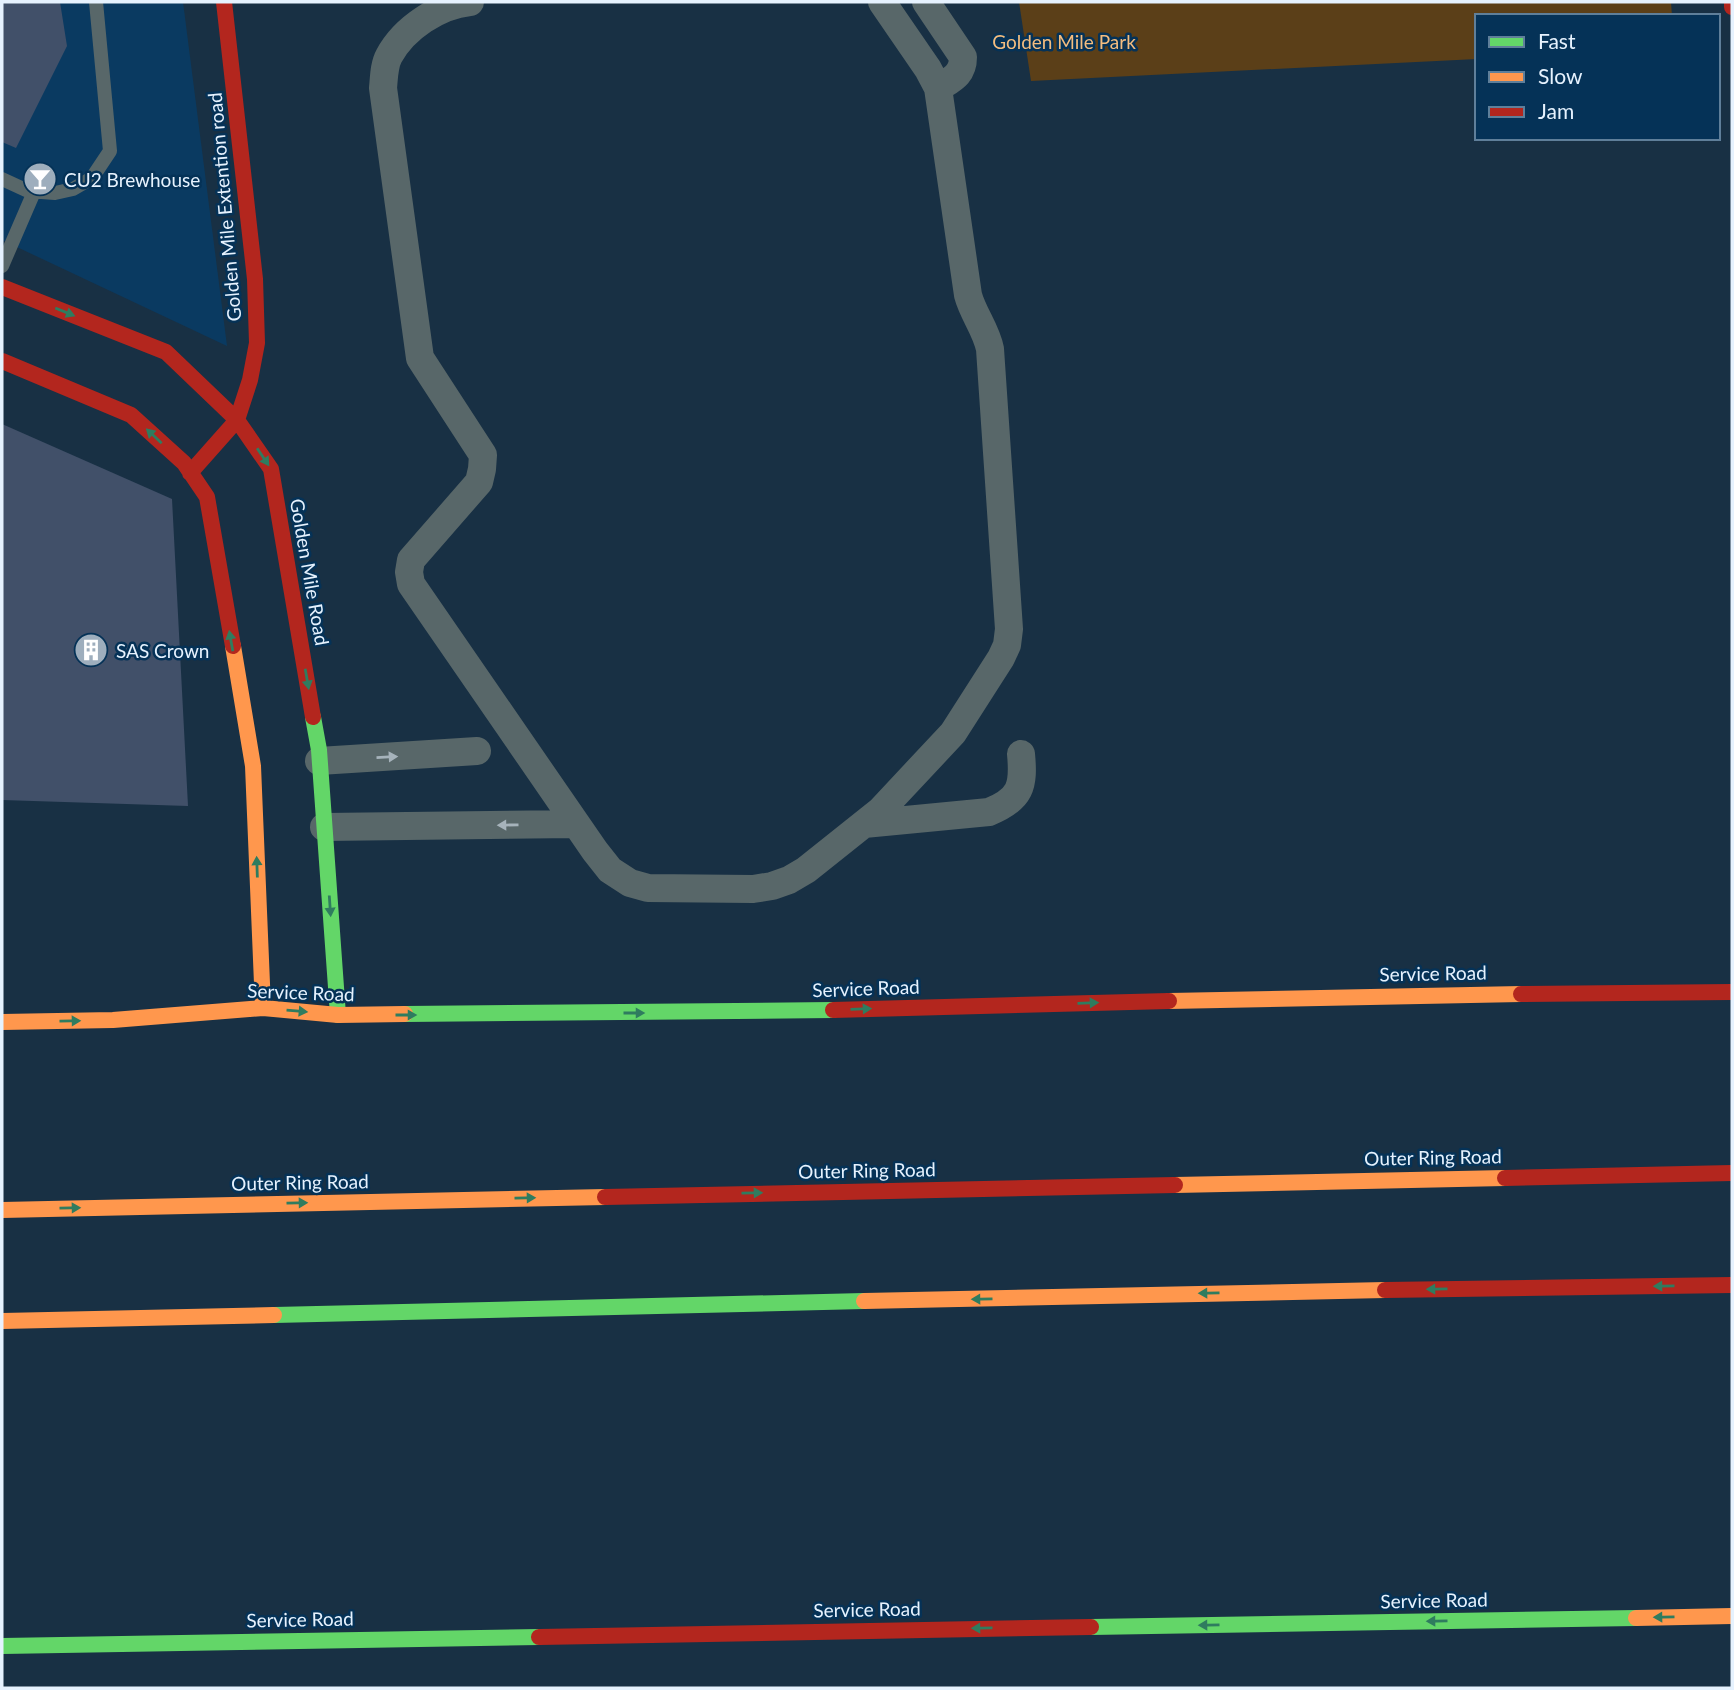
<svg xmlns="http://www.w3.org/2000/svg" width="1734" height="1690" viewBox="0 0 1734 1690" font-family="Lato,sans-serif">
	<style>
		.built { fill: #0a3a61 }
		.green { fill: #5b3f18 }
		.building { fill: #415069 }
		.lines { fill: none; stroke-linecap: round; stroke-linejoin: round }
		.lane { stroke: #586769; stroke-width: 14 }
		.street { stroke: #586769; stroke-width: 28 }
		.fast { stroke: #63d668; stroke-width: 16 }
		.slow { stroke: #ff974d; stroke-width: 16 }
		.jam { stroke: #b3261e; stroke-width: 16 }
		.oneway { fill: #2f7c5f }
		.oneway2 { fill: #a6b3bb }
		.labels { text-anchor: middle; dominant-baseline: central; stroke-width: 5; stroke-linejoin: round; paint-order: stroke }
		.park-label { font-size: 19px; fill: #f4bd7f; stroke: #053257 }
		.poi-label { font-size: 19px; fill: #e6f2fe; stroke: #053257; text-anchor: start }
		.street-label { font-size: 19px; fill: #e6f2fe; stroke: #053257 }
	</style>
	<rect width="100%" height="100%" fill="#183044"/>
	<path class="built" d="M2 2H183L227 346 2 240Z"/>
	<path class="green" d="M1019 2H1671L1672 16H1477V59L1031 81Z"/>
	<path class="building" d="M2 2H60L67 46 16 148 2 142Z
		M2 424 172 499 188 806 2 800Z"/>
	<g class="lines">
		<path class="lane" d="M2 179 28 191 55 193 73 189 92 178 110 151 96 2
			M2 266 34 192"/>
		<path class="street" d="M470 2C439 5 404 28 389 56 384 65 384 78 383 88L420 358 483 455 482 469 479 482 411 560 409 572 411 584 595 851 610 870 630 883 648 888 753 889 772 886 789 880 806 870 880 811 953 733 1001 658 1007 645 1009 629 990 349C986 329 973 314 968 295L938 88 928 69 882 2
			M926 2 963 57C963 75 952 79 938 88
			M319 761 477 751
			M864 824 989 812C1021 799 1024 786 1021 754
			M324 827 576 824"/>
		<path class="fast" d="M313 717 319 750 338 1015
			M405 1014 833 1010
			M274 1315 864 1301
			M1091 1627 1636 1618
			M2 1646 539 1637"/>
		<path class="slow" d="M233 646 253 766 263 1008
			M1169 1001 1521 994
			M2 1022 113 1020 263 1008 338 1015 405 1014
			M1175 1185 1505 1178
			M2 1210 605 1197
			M864 1301 1385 1290
			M2 1321 274 1315
			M1636 1618 1732 1616"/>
		<path class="jam" d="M1732 2V7
			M2 287 166 352 237 420 271 469 313 717
			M2 361 131 415 184 463 207 497 233 646
			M190 473 237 420 250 380 257 343 255 279 224 2
			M1521 994 1732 992
			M833 1010 1169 1001
			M1505 1178 1732 1173
			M605 1197 1175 1185
			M1385 1290 1732 1285
			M539 1637 1091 1627"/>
	</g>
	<defs><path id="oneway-solid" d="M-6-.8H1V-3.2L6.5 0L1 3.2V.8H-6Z" transform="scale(1.75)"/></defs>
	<g class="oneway">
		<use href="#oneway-solid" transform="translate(65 312) rotate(22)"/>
		<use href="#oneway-solid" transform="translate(154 436) rotate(-137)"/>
		<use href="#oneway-solid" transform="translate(263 457) rotate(56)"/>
		<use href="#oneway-solid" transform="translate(231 641) rotate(-100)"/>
		<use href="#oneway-solid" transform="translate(307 679) rotate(80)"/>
		<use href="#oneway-solid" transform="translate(257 867) rotate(-92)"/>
		<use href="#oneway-solid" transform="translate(330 906) rotate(86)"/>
		<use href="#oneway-solid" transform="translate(1088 1003) rotate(-2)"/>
		<use href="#oneway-solid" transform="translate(861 1009) rotate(-2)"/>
		<use href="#oneway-solid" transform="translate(297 1011) rotate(5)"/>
		<use href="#oneway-solid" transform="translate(634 1013)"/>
		<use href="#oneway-solid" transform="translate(406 1015)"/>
		<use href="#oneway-solid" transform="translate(70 1021) rotate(-1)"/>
		<use href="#oneway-solid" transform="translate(752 1193) rotate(-1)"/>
		<use href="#oneway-solid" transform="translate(525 1198) rotate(-1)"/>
		<use href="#oneway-solid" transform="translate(297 1203) rotate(-1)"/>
		<use href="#oneway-solid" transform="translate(70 1208) rotate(-1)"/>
		<use href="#oneway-solid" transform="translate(1664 1286) rotate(179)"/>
		<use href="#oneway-solid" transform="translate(1437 1289) rotate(179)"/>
		<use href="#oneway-solid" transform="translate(1209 1293) rotate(179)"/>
		<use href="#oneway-solid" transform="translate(982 1299) rotate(179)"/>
		<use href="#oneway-solid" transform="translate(1664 1617) rotate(179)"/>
		<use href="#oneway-solid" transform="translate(1437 1621) rotate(179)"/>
		<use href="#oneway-solid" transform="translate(1209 1625) rotate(179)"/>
		<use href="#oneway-solid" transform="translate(982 1628) rotate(179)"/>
	</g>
	<g class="oneway2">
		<use href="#oneway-solid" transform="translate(387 757) rotate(-3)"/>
		<use href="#oneway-solid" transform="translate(508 825) rotate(179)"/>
	</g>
	<defs>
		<symbol id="bar-disc" viewBox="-11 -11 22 22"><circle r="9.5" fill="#9eaebd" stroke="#053257"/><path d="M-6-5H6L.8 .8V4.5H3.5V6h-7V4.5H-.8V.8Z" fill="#fff"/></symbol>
		<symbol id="building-disc" viewBox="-11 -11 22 22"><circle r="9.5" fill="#9eaebd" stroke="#053257"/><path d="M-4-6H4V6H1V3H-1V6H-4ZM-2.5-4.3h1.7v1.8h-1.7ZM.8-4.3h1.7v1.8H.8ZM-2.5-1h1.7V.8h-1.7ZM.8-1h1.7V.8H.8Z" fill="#fff"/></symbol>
	</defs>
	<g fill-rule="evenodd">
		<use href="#bar-disc" x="21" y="160" width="38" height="38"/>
		<use href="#building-disc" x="72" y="631" width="38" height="38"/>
	</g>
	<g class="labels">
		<g class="park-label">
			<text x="1064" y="41">Golden Mile Park</text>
		</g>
		<g class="poi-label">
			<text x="64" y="179">CU2 Brewhouse</text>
			<text x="116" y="650">SAS Crown</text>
		</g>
		<g class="street-label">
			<text transform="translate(224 207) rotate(-95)">Golden Mile Extention road</text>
			<text transform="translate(310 572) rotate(80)">Golden Mile Road</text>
			<text transform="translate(1433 973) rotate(-1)">Service Road</text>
			<text transform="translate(866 988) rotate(-2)">Service Road</text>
			<text transform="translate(301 992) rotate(2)">Service Road</text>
			<text transform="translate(1433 1157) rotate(-1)">Outer Ring Road</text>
			<text transform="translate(867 1170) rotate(-1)">Outer Ring Road</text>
			<text transform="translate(300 1182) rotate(-1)">Outer Ring Road</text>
			<text transform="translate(1434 1600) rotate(-1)">Service Road</text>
			<text transform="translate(867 1609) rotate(-1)">Service Road</text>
			<text transform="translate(300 1619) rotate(-1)">Service Road</text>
		</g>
	</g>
	<rect width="1734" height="1690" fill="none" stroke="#e6f2fe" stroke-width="7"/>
	<rect x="1475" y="14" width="245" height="126" fill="#053257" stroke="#5f7f9a" stroke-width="2"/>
	<rect x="1489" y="37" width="35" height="10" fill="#63d668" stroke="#5f7f9a" stroke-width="2"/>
	<text x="1538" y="49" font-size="21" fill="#e6f2fe">Fast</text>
	<rect x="1489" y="72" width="35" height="10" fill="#ff974d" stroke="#5f7f9a" stroke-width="2"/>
	<text x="1538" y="84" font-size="21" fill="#e6f2fe">Slow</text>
	<rect x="1489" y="107" width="35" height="10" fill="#b3261e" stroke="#5f7f9a" stroke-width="2"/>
	<text x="1538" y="119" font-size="21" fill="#e6f2fe">Jam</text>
</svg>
